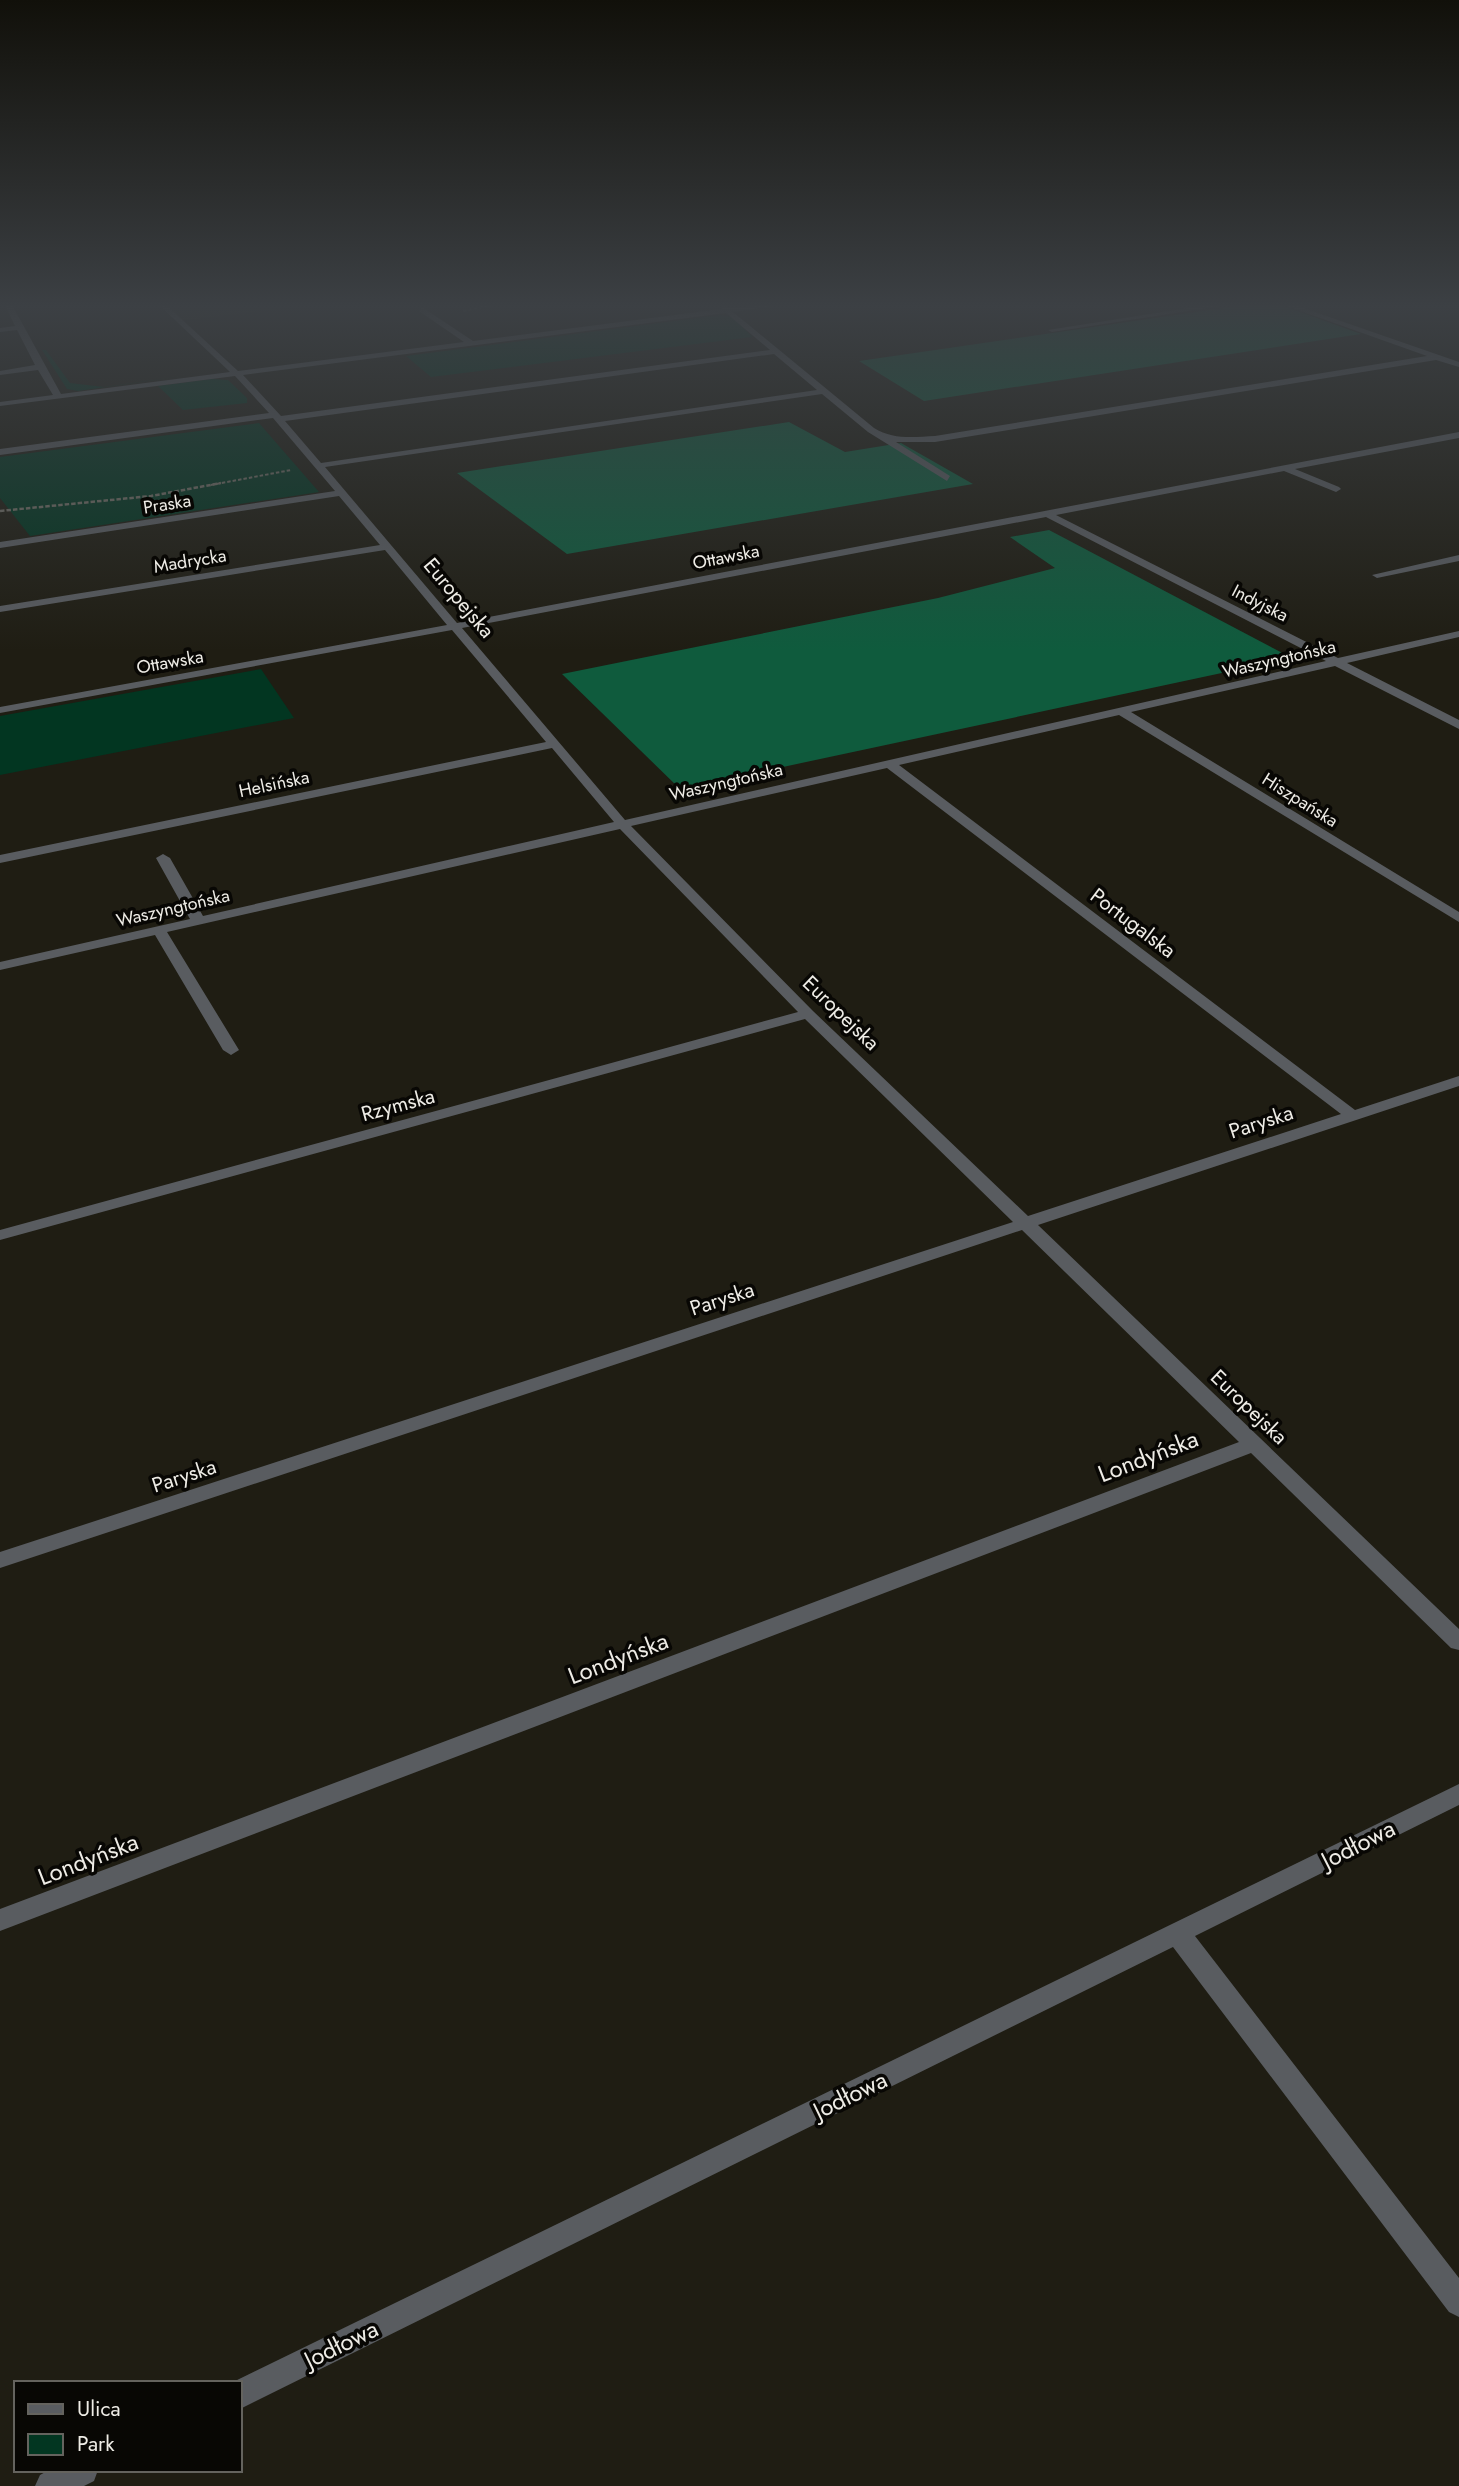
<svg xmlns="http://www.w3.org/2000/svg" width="1459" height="2486" viewBox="0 0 1459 2486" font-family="Jost,sans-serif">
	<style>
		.built { fill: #292617 }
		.green { fill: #023621 }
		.forest { fill: #0f5b3d }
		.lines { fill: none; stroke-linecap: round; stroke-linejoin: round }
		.path-far1 { stroke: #716f66; stroke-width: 2; stroke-dasharray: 3.5 2; stroke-linecap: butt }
		.path { stroke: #716f66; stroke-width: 2.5; stroke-dasharray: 4.5 2; stroke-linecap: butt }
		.minor { fill: #595c60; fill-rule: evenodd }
		.labels { text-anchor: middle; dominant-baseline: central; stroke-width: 7; stroke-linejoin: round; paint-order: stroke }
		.far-street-label { font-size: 18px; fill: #eeece6; stroke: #080704 }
		.street-label { font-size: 21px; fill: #eeece6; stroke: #080704 }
		.near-street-label { font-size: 24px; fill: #eeece6; stroke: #080704 }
	</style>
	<rect width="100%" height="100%" fill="#1f1d13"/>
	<path class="built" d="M164 303H328L180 321Z"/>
	<path class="green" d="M720 315 733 317 752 337 431 377 406 356Z
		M42 350H46L70 383 104 387 211 372 78 391 67 389Z
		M212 379 228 380 247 398V403L183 410 158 386Z
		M259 423 319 492 30 536 0 498V457Z
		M261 669 294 718 0 775V716Z"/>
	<path class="forest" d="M1258 303H1275L1361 334 924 401 859 361Z
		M789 422 845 452 901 443 973 484 567 554 457 473Z
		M1049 530 1292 658 680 789 562 674 938 598 1055 568 1010 537Z"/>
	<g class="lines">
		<path class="path-far1" d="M463 311 503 303
			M211 485 291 470"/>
		<path class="path" d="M0 511 151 496 221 483"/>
		<path class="minor" d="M4 303H11L61 394 230 372 157 303H164L238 371 464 342 419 311 422 307 473 341 721 309 724 306 729 308 791 303 733 312 874 428C893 440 914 437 935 436L1427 356 1278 303H1289L1459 362V367L1436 360 935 442H896L950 476 947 481 868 432 822 394 325 467 457 623 1459 432V438L1295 469 1339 487 1341 489 1336 492 1284 471 1056 515 1338 658 1459 631V637L1347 663 1459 720V729L1335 666 1131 712 1459 912V922L1119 715 899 765 1355 1110 1459 1076V1086L1038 1225 1459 1629V1650L1451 1648 1251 1453 0 1931V1909L1239 1442 1022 1230 0 1568V1552L1013 1222 805 1019 0 1240V1230L798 1012 620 829 167 932 239 1050 231 1055 223 1050 155 935 0 970V962L190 919 156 858 163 854 170 858 203 916 614 822 552 748 0 863V855L546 742 452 630 0 713V707L447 625 385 550 0 612V606L380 545 339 496 0 548V542L335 491 273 418 0 455V449L269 413 235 376 0 406V402L53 395 38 370 0 375V371L35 365 17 330 0 332V328L15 326ZM726 313 770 350 281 416 243 375ZM774 354 817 390 321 463 285 421ZM1046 517 1326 661 625 820 462 628ZM887 768 1341 1114 1028 1216 813 1011 631 826Z
			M1220 303H1240L1052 332 1048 330Z
			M1459 555V561L1377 578 1372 575Z
			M1459 1784V1805L1195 1936 1459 2278V2317L1449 2312 1173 1947 240 2409V2383H231Z
			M49 2470H98L94 2481 84 2486H35L40 2475Z"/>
	</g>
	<linearGradient id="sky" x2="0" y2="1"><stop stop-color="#11100a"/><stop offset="0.47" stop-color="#3c4044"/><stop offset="1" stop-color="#3c4044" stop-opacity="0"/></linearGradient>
	<rect width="1459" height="651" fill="url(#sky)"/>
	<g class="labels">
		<g class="far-street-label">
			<text transform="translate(167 504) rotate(-9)">Praska</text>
			<text transform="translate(726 557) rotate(-11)">Ottawska</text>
			<text transform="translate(190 561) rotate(-9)">Madrycka</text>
			<text transform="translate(1260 603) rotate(27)">Indyjska</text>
			<text transform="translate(1279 659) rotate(-13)">Waszyngtońska</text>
			<text transform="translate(170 662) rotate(-10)">Ottawska</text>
			<text transform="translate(726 782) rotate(-13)">Waszyngtońska</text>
			<text transform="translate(274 784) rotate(-12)">Helsińska</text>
			<text transform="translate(1300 800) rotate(32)">Hiszpańska</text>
			<text transform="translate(173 908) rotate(-13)">Waszyngtońska</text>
		</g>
		<g class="street-label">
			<text transform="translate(459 598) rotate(50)">Europejska</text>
			<text transform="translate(1133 923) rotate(37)">Portugalska</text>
			<text transform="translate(841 1013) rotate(44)">Europejska</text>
			<text transform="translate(398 1105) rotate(-15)">Rzymska</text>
			<text transform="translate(1261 1122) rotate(-18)">Paryska</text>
			<text transform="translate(722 1299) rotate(-18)">Paryska</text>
			<text transform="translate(1249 1407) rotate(44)">Europejska</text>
			<text transform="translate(184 1476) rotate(-18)">Paryska</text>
		</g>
		<g class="near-street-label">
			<text transform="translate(1148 1456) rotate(-21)">Londyńska</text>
			<text transform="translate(618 1658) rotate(-21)">Londyńska</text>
			<text transform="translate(1358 1844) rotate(-27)">Jodłowa</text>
			<text transform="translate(88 1859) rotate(-21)">Londyńska</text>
			<text transform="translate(850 2095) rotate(-26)">Jodłowa</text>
			<text transform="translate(341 2344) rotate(-26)">Jodłowa</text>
		</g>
	</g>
	<rect x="14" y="2381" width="228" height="91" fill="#080704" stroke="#64635e" stroke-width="2"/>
	<rect x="28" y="2404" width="35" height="10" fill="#595c60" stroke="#64635e" stroke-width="2"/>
	<text x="77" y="2416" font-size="21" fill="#eeece6">Ulica</text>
	<rect x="28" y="2434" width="35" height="21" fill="#023621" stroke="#64635e" stroke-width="2"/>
	<text x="77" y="2451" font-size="21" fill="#eeece6">Park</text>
</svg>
